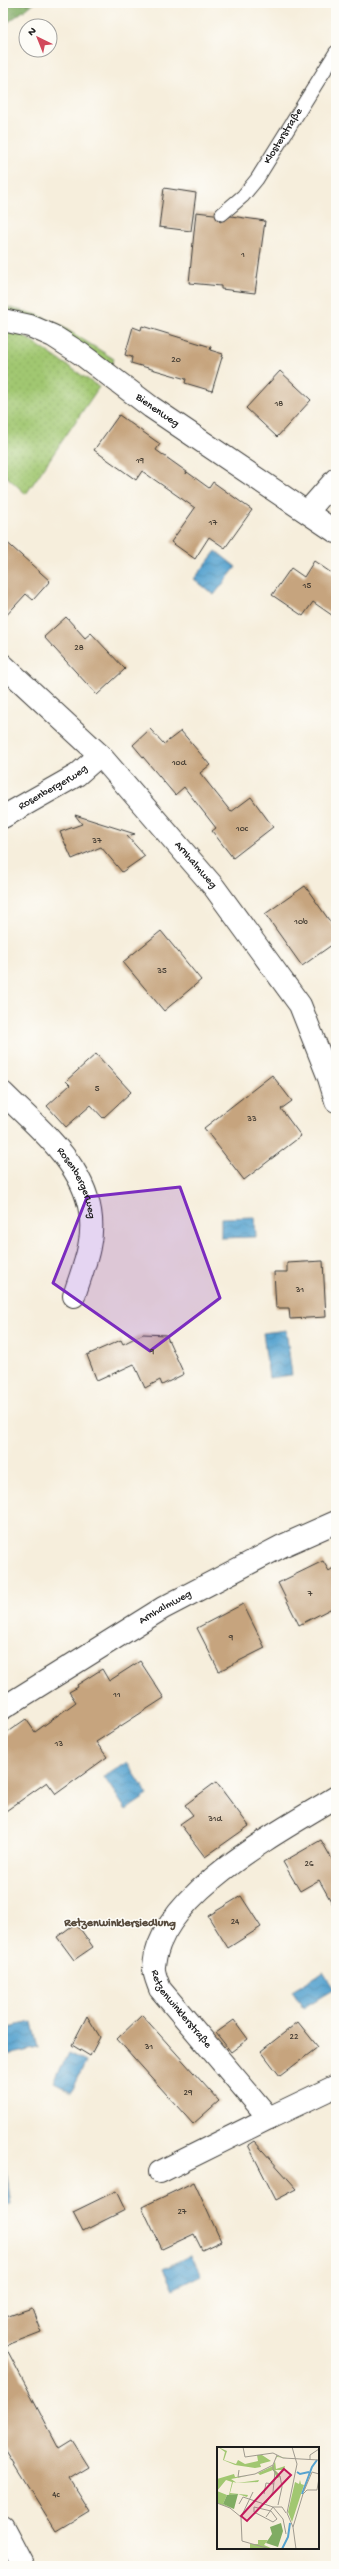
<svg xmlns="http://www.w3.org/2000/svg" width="339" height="2569" viewBox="0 0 339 2569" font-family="'Gochi Hand',sans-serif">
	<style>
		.grass { fill: url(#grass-dots); stroke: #5e7246 }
		.forest { fill: url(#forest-crowns); stroke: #4e6440 }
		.water { fill: url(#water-waves); stroke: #3a6076 }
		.building { fill: #c6a47e }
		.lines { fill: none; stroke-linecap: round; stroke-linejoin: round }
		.service-casing { stroke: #3d3c39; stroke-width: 15 }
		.minor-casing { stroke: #3d3c39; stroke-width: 24 }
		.service { stroke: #fff; stroke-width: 13 }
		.minor { stroke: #fff; stroke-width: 22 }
		.marked { fill: #7b2cbf; fill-opacity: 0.2; stroke: #7b2cbf; stroke-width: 3; stroke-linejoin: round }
		.labels { text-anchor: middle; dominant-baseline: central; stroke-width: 3; stroke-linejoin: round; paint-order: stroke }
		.number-label { font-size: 9px; fill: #463e34 }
		.street-label { font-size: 11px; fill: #1c1c1c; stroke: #fdfcf7 }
		.neighbourhood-label { font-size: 12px; font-weight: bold; fill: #584c3e; stroke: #fdfcf7 }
		.inset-river { fill: none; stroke: #57a3cf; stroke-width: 2 }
		.inset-road { fill: none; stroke: #9f9a8f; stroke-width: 1 }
		.view { fill: #c2185b; fill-opacity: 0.15; stroke: #c2185b; stroke-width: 2 }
		.inset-edge { fill: none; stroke: #1c1c1c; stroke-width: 2 }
	</style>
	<defs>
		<pattern id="grass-dots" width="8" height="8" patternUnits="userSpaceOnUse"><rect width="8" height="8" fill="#a1c771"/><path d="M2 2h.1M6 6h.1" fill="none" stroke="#8aaa61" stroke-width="1.8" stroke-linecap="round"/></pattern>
		<pattern id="forest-crowns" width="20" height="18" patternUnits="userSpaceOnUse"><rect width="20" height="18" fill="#80ac63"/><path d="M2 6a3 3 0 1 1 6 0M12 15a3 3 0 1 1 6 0" fill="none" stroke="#688b51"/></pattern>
		<pattern id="water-waves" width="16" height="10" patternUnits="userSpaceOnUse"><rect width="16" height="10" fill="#57a3cf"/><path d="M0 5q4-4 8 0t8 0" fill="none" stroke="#4784a7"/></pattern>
	</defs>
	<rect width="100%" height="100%" fill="#fdfcf7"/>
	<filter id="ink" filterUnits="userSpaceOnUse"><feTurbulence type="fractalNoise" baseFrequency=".025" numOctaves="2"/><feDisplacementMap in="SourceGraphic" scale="8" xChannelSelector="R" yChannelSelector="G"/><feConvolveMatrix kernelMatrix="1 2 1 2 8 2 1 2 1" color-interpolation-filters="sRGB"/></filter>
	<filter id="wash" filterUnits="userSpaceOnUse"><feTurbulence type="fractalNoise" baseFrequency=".012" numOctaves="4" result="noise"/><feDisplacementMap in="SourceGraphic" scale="16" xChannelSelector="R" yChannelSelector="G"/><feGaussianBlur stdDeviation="0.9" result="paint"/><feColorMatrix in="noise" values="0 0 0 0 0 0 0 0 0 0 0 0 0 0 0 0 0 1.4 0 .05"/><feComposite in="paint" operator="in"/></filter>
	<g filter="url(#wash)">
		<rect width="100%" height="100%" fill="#f6eedc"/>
		<path class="grass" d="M3 306 38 315 58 324 114 359 111 366 3 311Z
			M3 328 21 334 99 387 26 494 3 473Z"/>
		<path class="forest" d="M3 3H34L3 26Z"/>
		<path class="water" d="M216 551 236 567 214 595 194 579Z
			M255 1217 256 1237 221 1238V1218Z
			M286 1330 292 1375 269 1378 263 1333Z
			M127 1762 148 1795 126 1810 104 1777Z
			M323 1972 334 1989 303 2008 292 1991Z
			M32 2022 38 2048 3 2056V2028Z
			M68 2053 86 2062 72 2091 54 2082Z
			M5 2164 11 2205 3 2206V2165Z
			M191 2255 201 2275 173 2289 163 2269Z"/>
		<g id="blocks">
			<path class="building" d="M164 188 196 193 191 231 159 227Z
				M196 212 214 214 220 222 231 216 265 221 255 293 221 289V286L189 283Z
				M142 326 211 347 210 350 223 354 212 391 185 383 186 379 131 363 132 357 125 355 133 327 141 330Z
				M280 371 311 400 277 437 246 408Z
				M119 415 160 444 156 450 187 472 186 474 187 472 209 488 213 482 252 510 225 548 209 537 195 559 171 542 195 508 142 471 136 480 94 450Z
				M3 539 50 581 33 600 26 594 3 619Z
				M314 561 336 576V618L313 602 303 616 272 595 291 568 304 577Z
				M66 617 85 638 91 633 125 669 97 695 44 637Z
				M150 729 164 744 181 731 210 765 200 773 231 812 251 797 273 827 233 858 212 831 216 828 184 787 175 795 133 745Z
				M75 815 135 834 127 836 145 856 122 872 101 847 72 859 60 832 82 824Z
				M305 886 336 930V942L302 966 265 914Z
				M161 931 201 980 164 1011 123 962Z
				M96 1054 131 1092 103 1118 91 1105 66 1127 47 1106 70 1085 66 1081Z
				M272 1075 292 1101 281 1109 301 1136 244 1180 204 1128Z
				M323 1261 326 1317 290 1319 289 1308H276L274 1272H287V1263Z
				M143 1334 166 1335 184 1374 162 1385 160 1380 145 1388 134 1364 97 1381 87 1355 121 1340 123 1344Z
				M323 1561 329 1571 336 1566V1606L299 1625 278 1583Z
				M243 1604 265 1648 219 1671 197 1628Z
				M140 1661 164 1698 96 1742 107 1757 56 1794 47 1782 3 1813V1735L26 1719 35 1732 76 1702 69 1692 78 1687 77 1685 102 1669 109 1681Z
				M216 1782 249 1826 205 1857 180 1824 193 1815 185 1805Z
				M321 1840 336 1866V1910L319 1880 300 1891 283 1862Z
				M241 1896 261 1927 228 1948 208 1916Z
				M76 1923 93 1947 74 1960 57 1937Z
				M142 2015 219 2101 193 2124 117 2039Z
				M87 2016 100 2037 90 2056 72 2045Z
				M234 2020 248 2039 231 2052 216 2033Z
				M298 2022 318 2047 280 2076 261 2051Z
				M254 2141 297 2189 276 2200 248 2145Z
				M194 2182 221 2241 202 2250 194 2234 162 2249 142 2207Z
				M116 2191 125 2210 83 2231 73 2212Z
				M32 2308 41 2332 5 2346 59 2448 72 2440 89 2467 69 2479 89 2511 56 2531 3 2446V2318Z"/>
		</g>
	</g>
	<g filter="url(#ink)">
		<use href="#blocks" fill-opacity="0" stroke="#3d3c39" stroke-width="1"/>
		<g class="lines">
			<defs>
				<g id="service">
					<path id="s1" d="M222 214 243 196 257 179 336 52"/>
				</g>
				<g id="minor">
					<path id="s2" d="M3 320 30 326 53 336 81 354 151 407 336 532"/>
					<path d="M308 511 336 479"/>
					<path id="s3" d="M3 665 100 755 214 887 300 1005 329 1078 336 1101"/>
					<path id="s4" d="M3 817 77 775 100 755"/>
					<path id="s5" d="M3 1093C44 1134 104 1179 89 1247 86 1263 79 1280 74 1296"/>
					<path id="s6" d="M3 1708 163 1608 282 1546 336 1522"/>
					<path id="s7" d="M336 1797C281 1831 160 1894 154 1966 153 1973 158 1983 160 1989L269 2118 336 2086"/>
					<path d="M160 2172 269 2118"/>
					<path d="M3 2528 23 2566"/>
				</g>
			</defs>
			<use href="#service" class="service-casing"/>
			<use href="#minor" class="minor-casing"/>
			<use href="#service" class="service"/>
			<use href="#minor" class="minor"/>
		</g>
	</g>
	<path class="marked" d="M180 1187 220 1298 150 1351 53 1283 87 1197Z"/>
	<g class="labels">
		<g class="number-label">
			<text x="243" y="255">1</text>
			<text x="176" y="360">20</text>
			<text x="279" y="404">18</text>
			<text x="140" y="461">19</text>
			<text x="213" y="523">17</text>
			<text x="307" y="586">15</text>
			<text x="79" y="648">28</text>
			<text x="179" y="763">10d</text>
			<text x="242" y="829">10c</text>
			<text x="97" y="841">37</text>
			<text x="301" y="922">10b</text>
			<text x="162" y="971">35</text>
			<text x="97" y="1089">5</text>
			<text x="252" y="1119">33</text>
			<text x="300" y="1290">31</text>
			<text x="152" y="1352">9</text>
			<text x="310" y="1594">7</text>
			<text x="231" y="1638">9</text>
			<text x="117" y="1695">11</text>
			<text x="59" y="1744">13</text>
			<text x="215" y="1819">31d</text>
			<text x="309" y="1864">26</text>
			<text x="235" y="1922">24</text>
			<text x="294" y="2037">22</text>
			<text x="149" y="2047">31</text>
			<text x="188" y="2093">29</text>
			<text x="182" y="2212">27</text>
			<text x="56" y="2495">4c</text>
		</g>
		<g class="street-label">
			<text stroke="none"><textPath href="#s1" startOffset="100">Klosterstraße</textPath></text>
			<text stroke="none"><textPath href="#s2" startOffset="181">Bienenweg</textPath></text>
			<text stroke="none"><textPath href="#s4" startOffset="58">Rosenbergerweg</textPath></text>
			<text stroke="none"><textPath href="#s3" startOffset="278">Arnhalmweg</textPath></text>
			<text stroke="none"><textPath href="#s5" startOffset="118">Rosenbergerweg</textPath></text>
			<text stroke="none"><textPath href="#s6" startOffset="191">Arnhalmweg</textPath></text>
			<text stroke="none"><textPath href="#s7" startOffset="308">Retzenwinklerstraße</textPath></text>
		</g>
		<g class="neighbourhood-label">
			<text x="120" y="1924">Retzenwinklersiedlung</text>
		</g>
	</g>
	<g transform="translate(217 2447)">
		<rect width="102" height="102" fill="#f6eedc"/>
		<path d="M1 0 10 4 7 13 19 17 21 13 28 17 41 14 40 8H45L54 14 43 17 44 20 38 21 18 18 6 13 8 5ZM60 9 70 11 60 10 58 14 59 22 68 19 67 23H58L62 27 63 30 60 31 56 23 43 28 41 26 42 33 41 35 21 36 16 35 13 46 31 48 30 50 21 47 12 48 15 35 9 33 0 44 10 48 6 57 17 62 0 56V32L17 27 18 30 30 29 14 32 20 36 42 33 41 26 39 27 56 19ZM41 93H51L47 98 56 102H33V97H41Z" fill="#a1c771"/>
		<path d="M21 47 17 62 6 57 10 48ZM64 76 66 84 61 100 49 96 55 87 53 80Z" fill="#80ac63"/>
		<path d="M83 33 84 37 87 38 75 75 71 65 78 35 82 37Z" fill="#a1c771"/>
		<path class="inset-river" d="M80 25 83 27 92 25M85 47 95 20 100 13M65 102 71 90 73 76"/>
		<path class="inset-road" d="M26 0 28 10 56 6 66 11 102 13M75 0 80 17 70 66 76 80M93 12V8L102 2M56 18V23L63 29 65 40 61 58M22 23 21 30 38 27 56 18 60 8M87 44 95 25 102 27M36 45 24 70 25 94 53 102M47 47 49 36 57 37M0 56 13 61 24 70M49 56 56 45 58 24M22 57 26 50 56 60 66 72 69 87M37 60 54 64 60 72 56 75 37 65ZM56 60H65L69 66M49 70 56 60M79 102 76 80 86 47 90 43H100L102 31"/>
		<path class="view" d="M67 22 74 28 30 74 24 69Z"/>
		<rect width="102" height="102" class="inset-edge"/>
	</g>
	<rect width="339" height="2569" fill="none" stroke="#fdfcf7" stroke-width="16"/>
	<g transform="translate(38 38) rotate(317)"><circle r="19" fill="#fdfcf7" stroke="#a3a29f"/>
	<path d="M0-3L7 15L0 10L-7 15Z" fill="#d1495b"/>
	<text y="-6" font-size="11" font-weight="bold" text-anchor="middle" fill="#1c1c1c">N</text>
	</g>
</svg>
